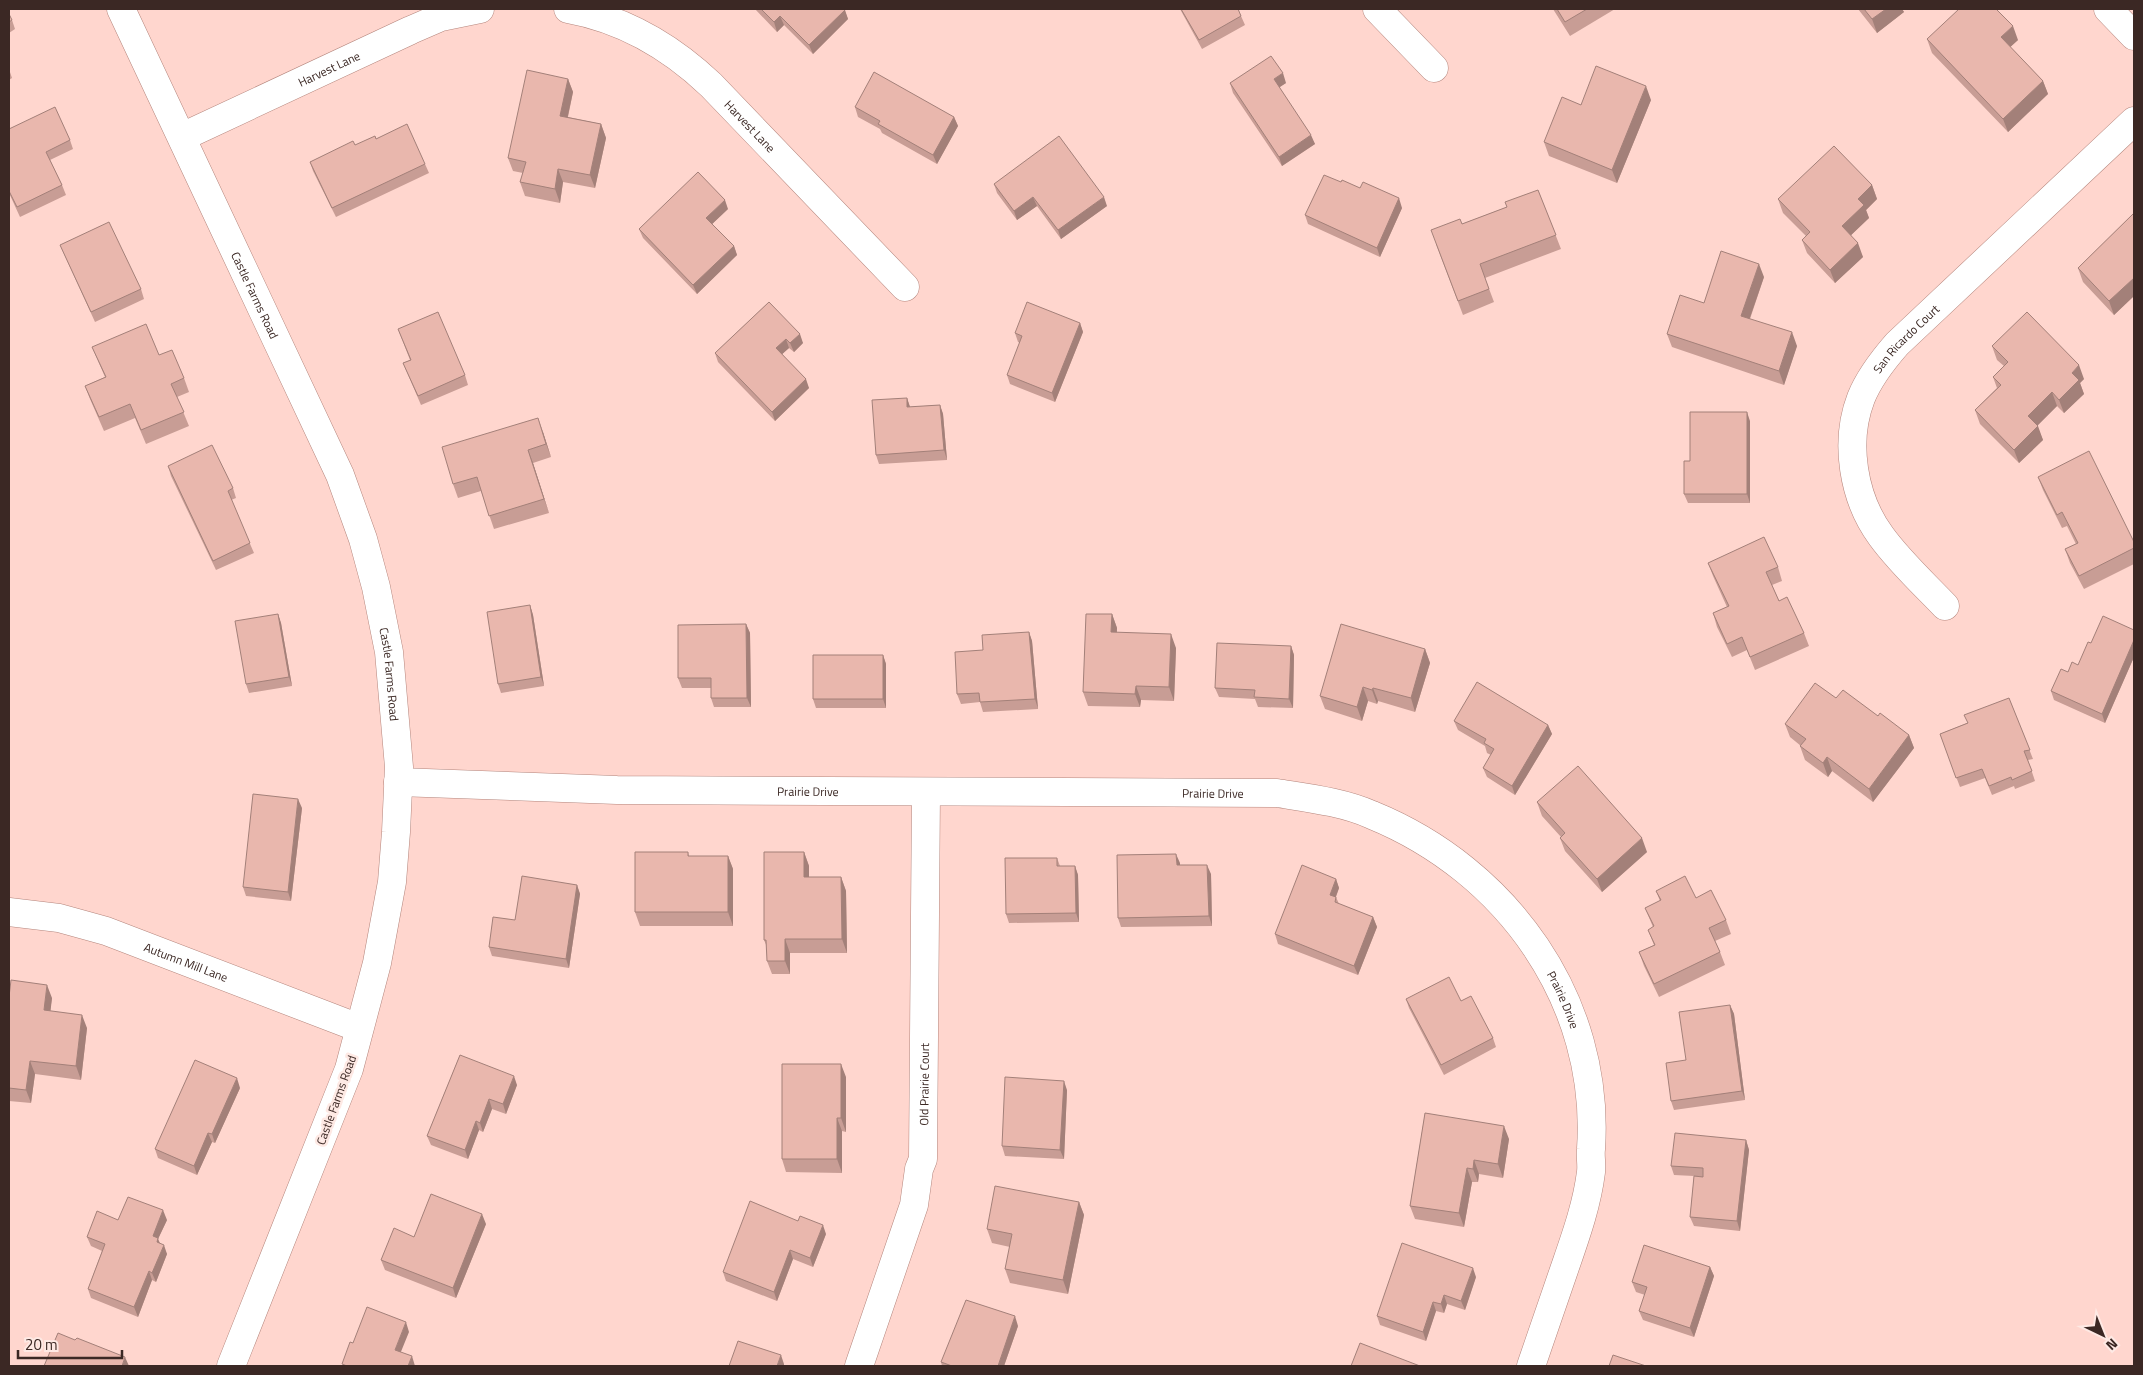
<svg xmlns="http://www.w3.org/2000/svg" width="2143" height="1375" viewBox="0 0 2143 1375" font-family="'Titillium Web',sans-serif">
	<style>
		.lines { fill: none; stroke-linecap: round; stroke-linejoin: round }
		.minor-casing { stroke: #b4857c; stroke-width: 29 }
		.minor { stroke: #fff; stroke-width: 28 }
		.wall { fill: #c89d95 }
		.shaded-wall { fill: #a38079 }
		.building { fill: #e9b7ad; stroke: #a38079 }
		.labels { text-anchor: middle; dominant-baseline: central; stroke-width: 5; stroke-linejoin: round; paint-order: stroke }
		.street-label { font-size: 12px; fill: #3b2824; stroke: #fee9e4 }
	</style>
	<rect width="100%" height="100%" fill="#ffd6ce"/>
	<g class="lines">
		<defs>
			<g id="minor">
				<path id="s1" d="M121 9 340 475 363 539 376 587 389 652 399 767 396 832 392 882 377 963 349 1069 231 1366"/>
				<path id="s2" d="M568 9C623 19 670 46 711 85L905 287"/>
				<path d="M1377 9 1434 68"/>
				<path d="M2108 9 2134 36"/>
				<path id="s3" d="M182 137 411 30 441 17 480 9"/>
				<path id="s4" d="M1945 606C1923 583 1899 561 1881 536 1853 498 1844 442 1861 398 1869 378 1883 360 1897 344L2134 121"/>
				<path id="s5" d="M398 782 617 790 1277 793C1308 798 1343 802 1372 815 1507 870 1601 1001 1591 1149 1590 1156 1592 1164 1591 1172 1587 1205 1575 1238 1564 1270 1553 1302 1542 1334 1531 1366"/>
				<path id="s6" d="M9 912 59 918 106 931 359 1028"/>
				<path id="s7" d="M859 1366 914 1205 919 1169 923 1159 926 792"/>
			</g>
		</defs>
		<use href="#minor" class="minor-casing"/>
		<use href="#minor" class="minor"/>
	</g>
	<path class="wall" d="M755 9H844L848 19 813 54 784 25 777 32Z
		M1180 9H1238L1241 16 1245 25 1202 49Z
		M1553 9H1615L1570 36Z
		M1858 9H1902L1904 12 1877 33Z
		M9 14 12 20 15 29 9 33Z
		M1927 39 2018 40 2010 47 2043 81 2048 94 2008 132 1932 53Z
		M9 69 12 78 9 80Z
		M568 79 573 92 568 117 601 124 606 138 595 188 563 182 560 203 525 196 520 182 523 173 513 171 508 158Z
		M1230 83H1286L1279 87 1315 144 1282 166 1233 93Z
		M1651 100 1617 183 1549 156 1544 142 1581 105Z
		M855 107 954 117 958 126 937 164 882 133 880 129 858 117Z
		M9 129 70 140 73 149 50 160 62 185 66 195 20 217 9 193Z
		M376 139 425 164 429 173 336 217 313 171 310 162Z
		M1341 182 1402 208 1380 257 1308 224 1305 215Z
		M994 184 1107 206 1061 239 1037 206 1017 220 997 193Z
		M1872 185 1877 199 1866 210 1869 218 1851 235 1863 257 1835 283 1807 253 1802 240 1806 236 1783 213 1778 199Z
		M1538 190 1561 249 1485 278 1494 302 1463 315 1436 244 1462 224 1507 207Z
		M728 209 712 224 734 246 737 255 697 294 643 238 639 229Z
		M2134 213V296L2114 315 2083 282 2078 268Z
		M60 245 141 289 144 299 95 322 64 254Z
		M1764 277 1750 319 1797 346 1784 385 1672 347 1667 334 1704 303Z
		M769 302 803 343 794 352 789 348 782 354 809 388 775 421 718 362 715 353Z
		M1080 323 1083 332 1055 402 1010 384 1007 375 1020 343 1018 342 1015 333Z
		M398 329 465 375 468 385 421 405 403 363 410 360Z
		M1992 346 2084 379 2080 383 2084 394 2064 413 2057 406 2037 426 2043 440 2019 463 1980 424 1975 410 1997 388 1993 377 2004 366 1997 360Z
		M92 347 159 355 184 378 189 392 177 397 189 426 146 444 135 418 104 431 90 399 85 386 105 377Z
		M907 398 910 407 940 405 943 414 947 460 879 464 876 455Z
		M1750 421V503H1688L1684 494Z
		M543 432 551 457 533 463 549 513 494 529 481 491 458 498 453 484Z
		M168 466 233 488 236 498 231 500 254 553 216 570 171 476Z
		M2038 477 2134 542V564L2084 589 2070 563 2065 549 2076 544 2067 526 2062 528 2043 490Z
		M1708 563 1778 567 1782 581 1772 585 1779 601 1804 633 1809 646 1755 670 1747 650 1732 657 1717 627 1713 613 1727 607 1713 576Z
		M530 605 533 615 544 686 501 693 498 684Z
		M278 614 281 623 292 686 249 693 246 684Z
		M1112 614 1117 628V633L1176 648 1174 701 1141 700 1140 707 1088 706 1083 692Z
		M746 624 750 633 751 707H714L711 698V688H682L678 678Z
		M2134 630V657L2105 723 2054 700 2051 691 2068 672 2078 665Z
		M1029 632 1032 641 1038 709 983 712 980 702 961 704 957 694 983 650Z
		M1291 646 1294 655 1293 708 1258 707 1255 699 1219 697 1215 688Z
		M1425 649 1430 663 1415 712 1378 701 1377 704 1368 701 1362 721 1325 709 1320 696Z
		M883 655 886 664V708H816L813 699Z
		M1836 698 1878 716 1909 735 1914 748 1873 802 1832 771 1828 777 1805 760 1800 746H1801L1790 737 1785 724Z
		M2009 698 2033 759 2028 760 2035 781 2015 789 2014 786 1992 795 1985 778 1960 787 1940 734 1967 723Z
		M1454 721 1548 725 1552 734 1515 795 1487 777 1483 768 1491 755 1487 753 1485 746 1458 730Z
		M1537 802 1647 852 1602 892 1565 851 1560 838 1561 837 1542 816Z
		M302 808 291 901 246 896 243 887Z
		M688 852 689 856H728L733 869V926H640L635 912Z
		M804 852 809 866V877H841L846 891 847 953H790V974H772L767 961V947L764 940Z
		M1057 858 1060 866H1075L1078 875 1079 922 1009 923 1006 914Z
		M1180 863V865L1211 874 1212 926 1121 927 1118 918Z
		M1336 879 1339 888 1336 897 1339 904 1373 917 1377 927 1358 975 1278 944 1275 934Z
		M577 885 580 894 569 968 492 956 489 947 515 920Z
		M1656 891 1696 898 1726 920 1731 934 1715 941 1720 952 1725 965 1659 997 1644 966 1639 952 1654 945 1648 930 1653 927 1645 908 1660 901Z
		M9 997 52 998 50 1011 87 1028 81 1080 35 1074 31 1103 9 1101Z
		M1406 999 1461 1001 1493 1038 1496 1047 1444 1075 1409 1008Z
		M1730 1005 1734 1014 1745 1100 1674 1110 1671 1101Z
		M460 1055 517 1085 506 1114 492 1109 483 1132 479 1130 468 1159 431 1145 427 1136Z
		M846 1077V1132L842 1131V1173L786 1172 782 1159Z
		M240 1088 215 1143 212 1142 197 1175 158 1158 155 1149Z
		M1067 1090 1064 1159 1005 1156 1002 1146Z
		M1425 1113 1509 1139 1503 1178 1479 1174 1478 1182H1472L1464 1227 1415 1219 1410 1206Z
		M1746 1140 1749 1150 1740 1231 1694 1226 1690 1217 1694 1176 1674 1175 1671 1166Z
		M1079 1202 1084 1215 1068 1294 1010 1283 1005 1269 1010 1247 992 1243 987 1229Z
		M167 1220 158 1239 160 1243 167 1254 156 1282 152 1280 138 1317 91 1298 88 1289 102 1251 91 1246 87 1237Z
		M486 1224 456 1298 385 1270 381 1260 414 1237Z
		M826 1234 813 1267 793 1259 777 1301 726 1281 723 1272Z
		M1710 1267 1714 1276 1694 1337 1643 1320 1639 1311 1645 1295 1636 1292 1632 1282Z
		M1476 1277 1465 1310 1447 1304 1444 1313 1436 1311 1426 1341 1380 1325 1377 1316Z
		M1018 1326 1004 1366H942L941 1362Z"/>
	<path class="shaded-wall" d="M1886 9H1902L1904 12 1877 33 1872 19Z
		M845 10 848 19 813 54 809 45Z
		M780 16 784 25 777 32 774 22Z
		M2013 26 2018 40 2006 51 2001 37Z
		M1283 73 1286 83 1277 89 1274 79Z
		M568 79 573 92 565 129 560 116Z
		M2043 81 2048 94 2008 132 2003 119Z
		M1646 86 1651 100 1617 183 1612 170Z
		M954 117 958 126 937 164 933 155Z
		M601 124 606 138 595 188 590 175Z
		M1311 135 1315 144 1282 166 1279 157Z
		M558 169 563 182 560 203 555 189Z
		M1872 185 1877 199 1866 210 1869 218 1847 239 1842 226 1858 199Z
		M1033 197 1037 206 1017 220 1014 211Z
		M1104 197 1107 206 1061 239 1058 230Z
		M1399 198 1402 208 1380 257 1377 248Z
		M725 200 728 209 709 227 706 218Z
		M1858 243 1863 257 1835 283 1830 270Z
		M734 246 737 255 697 294 693 285Z
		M1759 264 1764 277 1746 329 1741 316Z
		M2134 278V296L2114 315 2109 301Z
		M1080 323 1083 332 1055 402 1052 393Z
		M1792 332 1797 346 1784 385 1779 371Z
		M800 334 803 343 794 352 790 343Z
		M786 339 789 348 779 357 776 348Z
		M2079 365 2084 379 2080 383 2084 394 2064 413 2059 400 2072 373Z
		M806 379 809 388 775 421 772 412Z
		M2052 392 2057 406 2033 430 2028 416Z
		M907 398 910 407H907Z
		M940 405 943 414 947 460 944 450Z
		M1747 412 1750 421V503L1747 494Z
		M538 418 543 432 551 457 546 444Z
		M2038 426 2043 440 2019 463 2014 450Z
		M528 450 533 463 549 513 544 499Z
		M530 605 533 615 544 686 541 677Z
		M278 614 281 623 292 686 289 677Z
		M1112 614 1117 628 1116 646 1111 632Z
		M746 624 750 633 751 707 747 698Z
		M1029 632 1032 641 1038 709 1035 699Z
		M1171 634 1176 648 1174 701 1169 687Z
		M2134 640V657L2105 723 2102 714Z
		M1291 646 1294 655 1293 708 1289 699Z
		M1425 649 1430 663 1415 712 1411 698Z
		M883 655 886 664V708L883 699Z
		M1136 686 1141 700 1140 707 1135 694Z
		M1363 687 1368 701 1362 721 1357 707Z
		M1373 688 1378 701 1377 704 1372 690Z
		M1548 725 1552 734 1515 795 1512 786Z
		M1909 735 1914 748 1873 802 1869 789Z
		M1827 757 1832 771 1828 777 1823 763Z
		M298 799 302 808 291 901 288 892Z
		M1642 838 1647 852 1602 892 1597 879Z
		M804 852 809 866V891L804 877Z
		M1176 854 1180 863V875L1177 865Z
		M728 856 733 869V926L728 912Z
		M1207 865 1211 874 1212 926 1209 916Z
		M1075 866 1078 875 1079 922 1076 913Z
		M841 877 846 891 847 953 842 939Z
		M1336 879 1339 888 1333 904 1330 895Z
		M577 885 580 894 569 968 566 959Z
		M1373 917 1377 927 1358 975 1354 966Z
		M785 939 790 953V974L785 961Z
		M47 985 52 998 49 1024 44 1010Z
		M1730 1005 1734 1014 1745 1100 1742 1091Z
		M82 1015 87 1028 81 1080 76 1066Z
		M30 1061 35 1074 31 1103 26 1090Z
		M841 1064 846 1077V1132L841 1118Z
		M514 1076 517 1085 506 1114 503 1104Z
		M237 1078 240 1088 215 1143 212 1134Z
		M1064 1081 1067 1090 1064 1159 1060 1150Z
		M489 1099 492 1109 483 1132 480 1123Z
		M837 1118 842 1131V1173L837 1159Z
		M476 1121 479 1130 468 1159 465 1150Z
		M1504 1126 1509 1139 1503 1178 1498 1164Z
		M208 1133 212 1142 197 1175 194 1166Z
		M1746 1140 1749 1150 1740 1231 1737 1221Z
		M1474 1160 1479 1174 1478 1182 1473 1169Z
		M1467 1168 1472 1182 1464 1227 1459 1213Z
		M1079 1202 1084 1215 1068 1294 1063 1280Z
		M163 1210 167 1220 158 1239 161 1247 153 1236Z
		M482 1214 486 1224 456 1298 453 1288Z
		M823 1225 826 1234 813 1267 810 1258Z
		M164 1245 167 1254 156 1282 152 1273Z
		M790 1250 793 1259 777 1301 774 1292Z
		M1710 1267 1714 1276 1694 1337 1690 1328Z
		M1473 1268 1476 1277 1465 1310 1461 1301Z
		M149 1271 152 1280 138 1317 134 1307Z
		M1444 1295 1447 1304 1444 1313 1441 1304Z
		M1433 1302 1436 1311 1426 1341 1423 1332Z
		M1015 1316 1018 1326 1004 1366H998Z
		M406 1322 409 1332 398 1359 395 1350Z
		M781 1355 784 1364V1366H777Z
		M412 1356 415 1366H408Z
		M125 1357 129 1366H122Z"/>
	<path class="building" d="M761 9H844L845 10 809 45 780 16 774 22Z
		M1181 9H1238L1241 16 1199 40Z
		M1557 9H1587L1565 22Z
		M1864 9H1886L1872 19Z
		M1959 9H1996L2013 26 2001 37 2043 81 2003 119 1927 39Z
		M9 14 12 20 9 22Z
		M1271 56 1283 73 1274 79 1311 135 1279 157 1230 83Z
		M1596 66 1646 86 1612 170 1544 142 1562 97 1581 105Z
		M527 70 568 79 560 116 601 124 590 175 558 169 555 189 520 182 526 162 508 158Z
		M874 72 954 117 933 155 878 124 880 121 855 107Z
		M55 107 70 140 46 152 62 185 17 207 9 191V129Z
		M407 124 425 164 332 208 310 162 353 141 355 145 375 136 376 139Z
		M1059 136 1104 197 1058 230 1033 197 1014 211 994 184Z
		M1834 146 1872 185 1858 199 1864 205 1842 226 1858 243 1830 270 1802 240 1810 232 1778 199Z
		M698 172 725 200 706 218 734 246 693 285 639 229Z
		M1324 175 1341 182 1342 180 1360 188 1363 182 1399 198 1377 248 1305 215Z
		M1538 190 1556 235 1480 264 1489 289 1458 301 1431 230 1460 219 1462 224 1507 207 1505 202Z
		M2134 213V278L2109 301 2078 268Z
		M109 222 141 289 91 312 60 245Z
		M1721 251 1759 264 1741 316 1792 332 1779 371 1667 334 1680 295 1704 303Z
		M769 302 800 334 790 343 786 339 776 348 806 379 772 412 715 353Z
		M1027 302 1080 323 1052 393 1007 375 1022 336 1015 333Z
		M438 312 465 375 418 396 403 363 411 360 398 329Z
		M2027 312 2079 365 2072 373 2079 380 2059 400 2052 392 2028 416 2038 426 2014 450 1975 410 2001 385 1993 377 2008 362 1992 346Z
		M146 324 159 355 172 350 184 378 171 384 184 412 141 430 130 404 99 417 85 386 106 377 92 347Z
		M907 398V407L940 405 944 450 876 455 872 400Z
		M1690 412H1747V494H1684V461H1690Z
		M538 418 546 444 528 450 544 499 489 516 477 477 453 484 442 447Z
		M212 445 233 488 228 491 250 543 213 561 168 466Z
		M2089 451 2134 542V548L2079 576 2065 549 2078 543 2062 512 2057 515 2038 477Z
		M1764 537 1778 567 1766 572 1779 601 1787 597 1804 633 1750 657 1742 637 1727 644 1713 613 1729 606 1708 563Z
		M530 605 541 677 498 684 487 612Z
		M278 614 289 677 246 684 235 621Z
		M1086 614H1112L1111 632 1171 634 1169 687 1136 686 1135 694 1083 692Z
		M2103 616 2134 630V640L2102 714 2051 691 2061 669 2068 672 2072 662 2078 665 2088 642 2091 643Z
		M746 624 747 698H711V678H678V625Z
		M1341 624 1425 649 1411 698 1373 688 1372 690 1363 687 1357 707 1320 696Z
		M1029 632 1035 699 980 702 979 693 957 694 955 652 983 650 982 635Z
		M1217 643 1291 646 1289 699 1254 697 1255 690 1215 688Z
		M813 655H883V699H813Z
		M1477 682 1548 725 1512 786 1483 768 1494 749 1484 743 1486 739 1454 721Z
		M1815 683 1836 698 1843 690 1878 716 1880 713 1909 735 1869 789 1827 757 1823 763 1800 746 1806 739 1785 724Z
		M2009 698 2030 750 2024 751 2032 771 2012 780 2011 777 1989 786 1982 769 1956 778 1940 734 1968 723 1964 715Z
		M1578 766 1642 838 1597 879 1560 838 1565 833 1537 802Z
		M253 794 298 799 288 892 243 887Z
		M635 852H688V856H728V912H635Z
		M764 852H804V877H841L842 939H785V961H767L766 940H764Z
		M1176 854 1177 865H1207L1209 916 1118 918 1117 855Z
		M1005 858H1057V866H1075L1076 913 1006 914Z
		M1302 865 1336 879 1330 895 1336 897 1335 902 1373 917 1354 966 1275 934Z
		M522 876 577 885 566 959 489 947 493 917 515 920Z
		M1685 876 1696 898 1711 890 1726 920 1709 928 1720 952 1654 984 1639 952 1655 945 1648 930 1654 926 1645 908 1661 900 1656 891Z
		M1449 977 1461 1001 1471 996 1493 1038 1441 1065 1406 999Z
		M11 980 47 985 44 1010 82 1015 76 1066 30 1061 26 1090 9 1088V997Z
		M1730 1005 1742 1091 1671 1101 1666 1063 1686 1060 1679 1012Z
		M460 1055 514 1076 503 1104 489 1099 480 1123 476 1121 465 1150 427 1136Z
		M195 1060 237 1078 212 1134 208 1133 194 1166 155 1149Z
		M782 1064H841V1118H837V1159H782Z
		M1005 1077 1064 1081 1060 1150 1002 1146Z
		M1425 1113 1504 1126 1498 1164 1474 1160 1473 1169 1467 1168 1459 1213 1410 1206Z
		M1675 1133 1746 1140 1737 1221 1690 1217 1694 1176 1703 1177V1168L1671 1166Z
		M995 1186 1079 1202 1063 1280 1005 1269 1012 1234 987 1229Z
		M431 1194 482 1214 453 1288 381 1260 394 1228 414 1237Z
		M128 1197 163 1210 153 1236 158 1238 157 1242 164 1245 152 1273 149 1271 134 1307 88 1289 105 1244 87 1237 97 1211 118 1220Z
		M750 1201 798 1221 800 1216 823 1225 810 1258 790 1250 774 1292 723 1272Z
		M1402 1243 1473 1268 1461 1301 1444 1295 1441 1304 1433 1302 1423 1332 1377 1316Z
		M1644 1245 1710 1267 1690 1328 1639 1311 1647 1287 1632 1282Z
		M966 1300 1015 1316 998 1366H952L941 1362Z
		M367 1307 406 1322 395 1350 412 1356 408 1366H347L342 1364 350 1342 353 1343Z
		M58 1333 75 1340 77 1338 125 1357 122 1366H44Z
		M738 1341 781 1355 777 1366H729Z
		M1360 1343 1420 1366H1351Z
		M1613 1355 1646 1366H1609Z"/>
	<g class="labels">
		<g class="street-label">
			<text stroke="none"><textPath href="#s3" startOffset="162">Harvest Lane</textPath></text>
			<text stroke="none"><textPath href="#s2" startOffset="221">Harvest Lane</textPath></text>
			<text stroke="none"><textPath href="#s1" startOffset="316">Castle Farms Road</textPath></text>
			<text stroke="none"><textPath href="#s4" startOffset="315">San Ricardo Court</textPath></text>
			<text stroke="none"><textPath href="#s1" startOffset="721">Castle Farms Road</textPath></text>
			<text stroke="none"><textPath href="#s5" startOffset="410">Prairie Drive</textPath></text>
			<text stroke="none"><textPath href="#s5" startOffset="815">Prairie Drive</textPath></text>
			<text stroke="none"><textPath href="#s6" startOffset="185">Autumn Mill Lane</textPath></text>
			<text stroke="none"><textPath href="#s5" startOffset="1250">Prairie Drive</textPath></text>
			<text stroke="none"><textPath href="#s7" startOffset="292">Old Prairie Court</textPath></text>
			<text transform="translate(336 1100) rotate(-70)">Castle Farms Road</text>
		</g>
	</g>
	<rect width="2143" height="1375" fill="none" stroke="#3b2824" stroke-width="20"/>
	<g transform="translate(2103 1335) rotate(137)" stroke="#fee9e4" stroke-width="4" paint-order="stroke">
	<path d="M0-4L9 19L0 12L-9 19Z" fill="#3b2824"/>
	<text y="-8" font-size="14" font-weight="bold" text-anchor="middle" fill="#3b2824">N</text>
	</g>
	<path d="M18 1350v8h104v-8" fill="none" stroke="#3b2824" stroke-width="2.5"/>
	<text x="25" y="1350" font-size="15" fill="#3b2824" stroke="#fee9e4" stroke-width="4" paint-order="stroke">20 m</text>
</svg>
